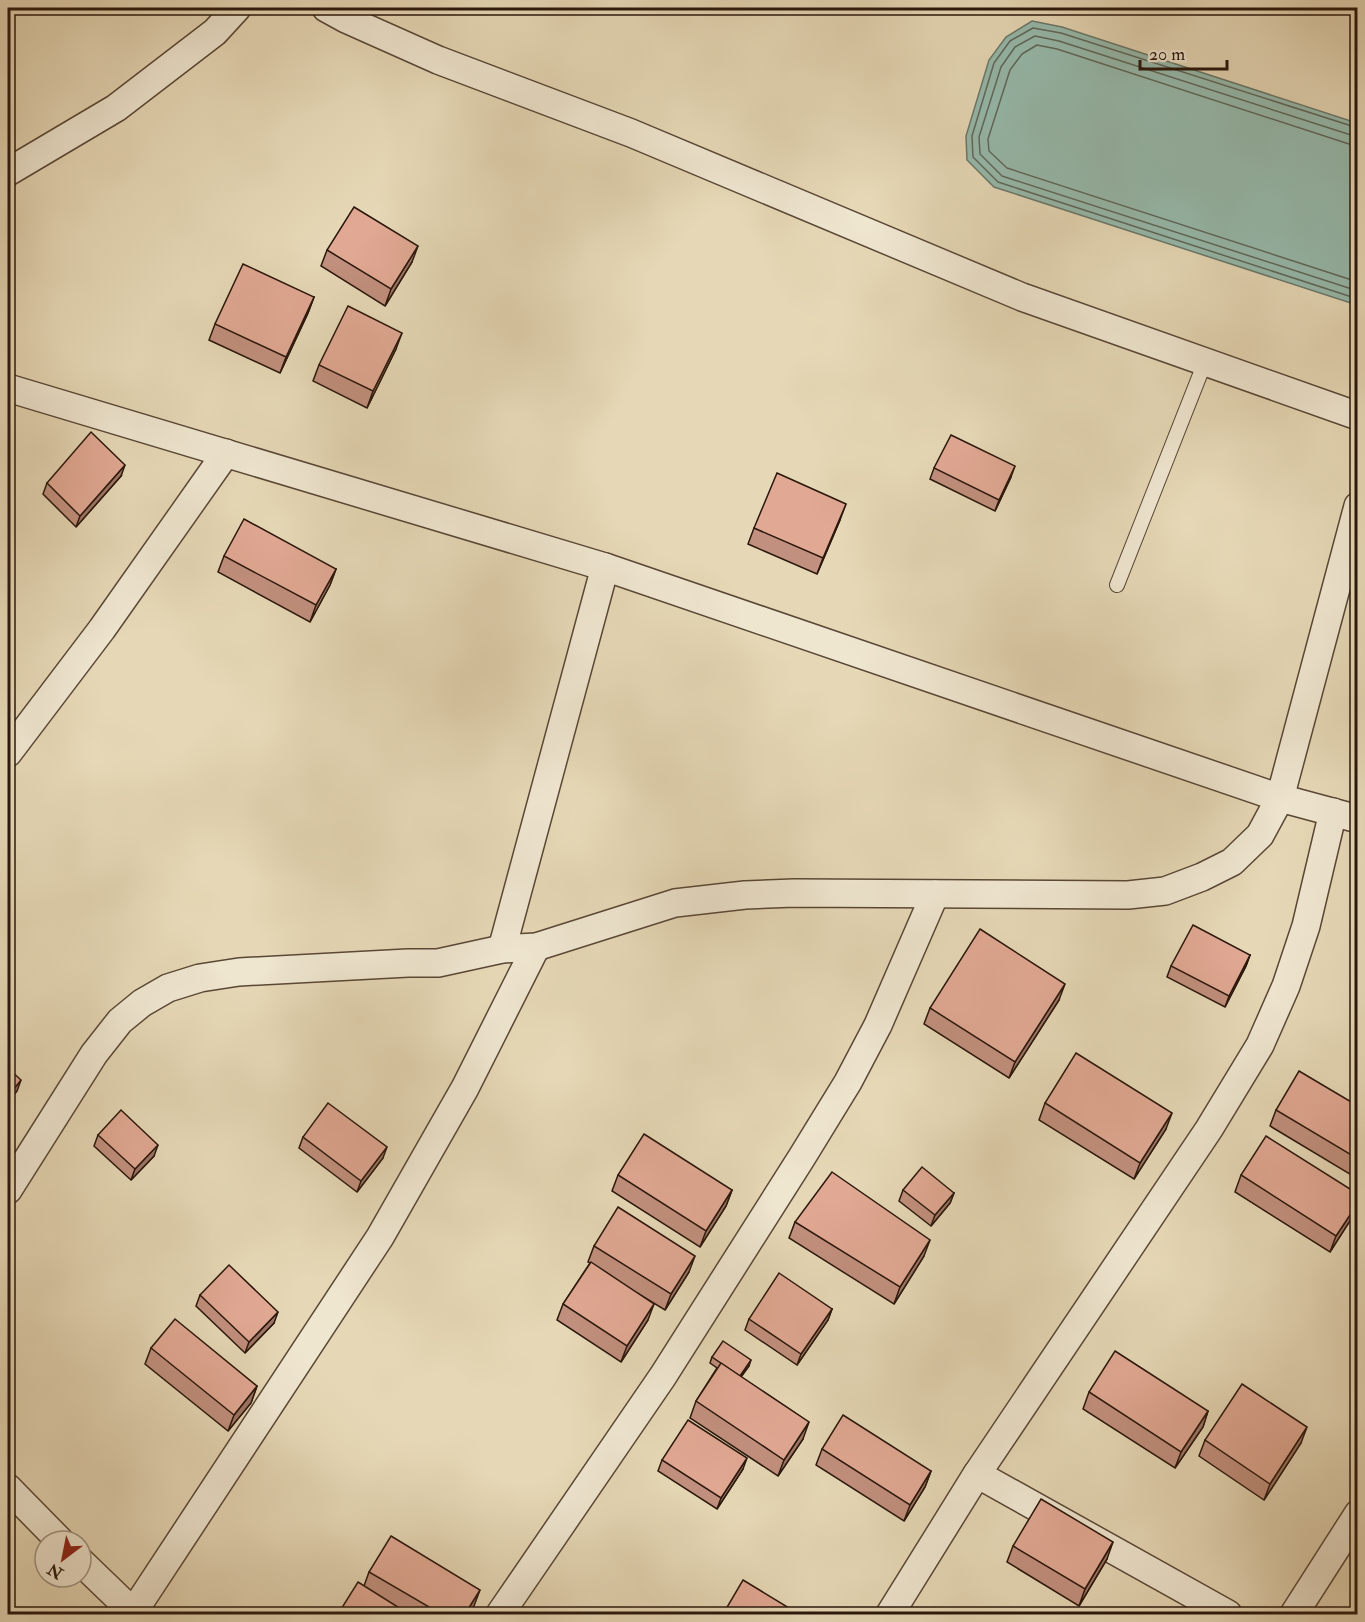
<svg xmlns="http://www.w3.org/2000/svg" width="1365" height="1622" viewBox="0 0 1365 1622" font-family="'IM FELL Double Pica',serif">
	<rect width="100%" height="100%" fill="#e6d8b6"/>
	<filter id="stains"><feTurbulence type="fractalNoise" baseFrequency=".00333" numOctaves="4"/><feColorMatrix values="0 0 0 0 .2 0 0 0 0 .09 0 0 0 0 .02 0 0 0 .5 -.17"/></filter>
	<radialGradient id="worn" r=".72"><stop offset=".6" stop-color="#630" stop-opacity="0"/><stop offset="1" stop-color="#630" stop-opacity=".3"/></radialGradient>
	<polygon fill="#96baac" stroke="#6b796c" stroke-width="1.5" points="1032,21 1062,27 1357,123 1357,305 994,187 967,160 966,136 989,60 1006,37"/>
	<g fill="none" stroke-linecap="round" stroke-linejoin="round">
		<g stroke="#60685c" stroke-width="1.5">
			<polyline points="1358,128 1061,33 1033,28 1010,41 994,63 972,136 973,157 998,182 1358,299"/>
			<polyline points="1358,136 1351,135 1059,41 1035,36 1015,47 1001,67 979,137 980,154 1002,176 1358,291"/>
			<polyline points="1358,145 1349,144 1057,49 1037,45 1022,54 1010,70 988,139 989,151 1007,168 1358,282"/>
		</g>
		<g stroke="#594736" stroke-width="16">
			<polyline id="service" points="1117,585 1205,362"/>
		</g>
		<g stroke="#594736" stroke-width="30">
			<g id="minor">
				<polyline points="326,8 346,19 438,60 631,133 1022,297 1358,416"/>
				<polyline points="8,172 116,108 215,32 237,8"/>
				<polyline points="8,388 605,567 502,949"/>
				<polyline points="605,567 1280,798 1358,819"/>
				<polyline points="8,753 102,629 226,453"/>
				<polyline points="8,1190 94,1054 120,1021 142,1003 168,988 200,978 239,972 408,963 438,963 502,949 536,947 675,903 745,895 794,893 1128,895 1165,891 1202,877 1232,862 1260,835 1280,798 1358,506"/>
				<polyline points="977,1474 1228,1614"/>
				<polyline points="8,1488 60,1541"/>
				<polyline points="81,1562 135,1614"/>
				<polyline points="132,1614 380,1237 465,1088 536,947"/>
				<polyline points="500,1614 663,1376 802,1157 848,1082 878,1025 935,894"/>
				<polyline points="890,1614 977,1474 1209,1129 1260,1045 1286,986 1306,926 1333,812"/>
				<polyline points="1294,1614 1358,1514"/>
			</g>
		</g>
		<use href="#service" stroke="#efe6d0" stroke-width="14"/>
		<use href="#minor" stroke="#efe6d0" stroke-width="27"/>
	</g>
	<g fill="#c2907e" stroke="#2a170c" stroke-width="1.5">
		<polygon points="327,250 412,262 385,306 321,266"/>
		<polygon points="314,297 308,313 280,373 209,340 215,324"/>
		<polygon points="396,349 367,408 313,381 319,365"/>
		<polygon points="934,468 1011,477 995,511 930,479"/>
		<polygon points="121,476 76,527 43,494 47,483"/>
		<polygon points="840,520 817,574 748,544 754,528"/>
		<polygon points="224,556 336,569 330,585 310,622 218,572"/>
		<polygon points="1250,955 1246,966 1225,1007 1167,977 1171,966"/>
		<polygon points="1059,1000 1009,1078 924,1024 930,1008"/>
		<polygon points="1045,1103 1166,1129 1134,1179 1039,1120"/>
		<polygon points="1358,1106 1358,1179 1270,1126 1276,1110"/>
		<polygon points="98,1135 154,1156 131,1180 94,1146"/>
		<polygon points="303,1137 383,1158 357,1192 299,1148"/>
		<polygon points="618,1175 732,1190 726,1206 700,1247 612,1191"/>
		<polygon points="1241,1175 1358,1194 1358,1207 1355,1213 1330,1252 1235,1192"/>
		<polygon points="903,1190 954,1193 950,1203 931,1226 899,1201"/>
		<polygon points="795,1222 924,1256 894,1304 789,1238"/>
		<polygon points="594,1246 689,1272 665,1310 639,1294 648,1320 621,1362 557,1320 563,1304 590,1263 588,1262"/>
		<polygon points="200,1295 274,1323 245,1353 196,1306"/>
		<polygon points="832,1309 828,1320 797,1365 745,1330 749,1319"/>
		<polygon points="151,1348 257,1386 251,1403 228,1431 145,1364"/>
		<polygon points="712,1357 749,1366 741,1377 803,1439 778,1476 690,1418 696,1401 717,1368 710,1363"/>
		<polygon points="1089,1392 1208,1411 1203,1427 1175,1468 1083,1409"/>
		<polygon points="1205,1440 1301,1443 1264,1500 1199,1456"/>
		<polygon points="822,1449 931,1471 925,1487 904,1521 816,1465"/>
		<polygon points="662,1460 743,1469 717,1509 658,1471"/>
		<polygon points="1013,1546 1107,1559 1079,1606 1007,1562"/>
		<polygon points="369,1572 474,1606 469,1614 338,1614 364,1586"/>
	</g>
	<g fill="#9e7667" stroke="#2a170c" stroke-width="1.5">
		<polygon points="418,246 412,262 385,306 391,289"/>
		<polygon points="314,297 308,313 280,373 286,357"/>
		<polygon points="402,333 396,349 367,408 373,391"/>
		<polygon points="125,465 121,476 76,527 80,516"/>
		<polygon points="1015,466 1011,477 995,511 999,500"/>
		<polygon points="846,504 840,520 817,574 823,558"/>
		<polygon points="336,569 330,585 310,622 316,605"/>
		<polygon points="1250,955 1246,966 1225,1007 1229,996"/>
		<polygon points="1065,984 1059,1000 1009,1078 1015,1062"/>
		<polygon points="21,1080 17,1091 8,1102 8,1096"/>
		<polygon points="1172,1113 1166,1129 1134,1179 1140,1163"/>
		<polygon points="158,1145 154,1156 131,1180 135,1169"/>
		<polygon points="387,1147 383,1158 357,1192 361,1181"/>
		<polygon points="732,1190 726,1206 700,1247 706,1231"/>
		<polygon points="954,1193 950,1203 931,1226 935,1215"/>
		<polygon points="1358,1203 1358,1207 1355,1213 1330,1252 1336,1236"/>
		<polygon points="930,1240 924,1256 894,1304 900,1287"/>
		<polygon points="695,1256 689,1272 665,1310 671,1294"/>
		<polygon points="654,1304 648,1320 621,1362 627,1346"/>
		<polygon points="832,1309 828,1320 797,1365 801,1354"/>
		<polygon points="278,1312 274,1323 245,1353 249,1342"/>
		<polygon points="751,1360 749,1366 737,1382 739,1377"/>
		<polygon points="257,1386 251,1403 228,1431 234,1415"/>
		<polygon points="1208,1411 1203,1427 1175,1468 1181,1452"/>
		<polygon points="809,1422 803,1439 778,1476 784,1460"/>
		<polygon points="1307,1427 1301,1443 1264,1500 1270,1484"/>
		<polygon points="747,1458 743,1469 717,1509 721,1498"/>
		<polygon points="931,1471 925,1487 904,1521 910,1505"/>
		<polygon points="1113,1542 1107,1559 1079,1606 1085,1589"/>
		<polygon points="480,1590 474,1606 469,1614 465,1614"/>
	</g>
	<g fill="#e1a893" stroke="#2a170c" stroke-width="1.5">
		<polygon points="354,207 418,246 391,289 327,250"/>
		<polygon points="243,264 314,297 286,357 215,324"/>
		<polygon points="348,306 402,333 373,391 319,365"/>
		<polygon points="91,432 125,465 80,516 47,483"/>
		<polygon points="951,435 1015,466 999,500 934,468"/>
		<polygon points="777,473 846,504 823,558 754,528"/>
		<polygon points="244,519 336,569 316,605 224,556"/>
		<polygon points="1193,925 1250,955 1229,996 1171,966"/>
		<polygon points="980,929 1065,984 1015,1062 930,1008"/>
		<polygon points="1076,1053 1172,1113 1140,1163 1045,1103"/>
		<polygon points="8,1068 21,1080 8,1096"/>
		<polygon points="1299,1071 1358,1106 1358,1159 1276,1110"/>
		<polygon points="328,1103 387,1147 361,1181 303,1137"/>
		<polygon points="121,1110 158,1145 135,1169 98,1135"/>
		<polygon points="644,1134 732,1190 706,1231 618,1175"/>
		<polygon points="1266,1136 1358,1194 1358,1203 1336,1236 1241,1175"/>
		<polygon points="922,1167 954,1193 935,1215 903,1190"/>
		<polygon points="832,1172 930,1240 900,1287 795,1222"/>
		<polygon points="618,1207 695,1256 671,1294 594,1246"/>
		<polygon points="591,1262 654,1304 627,1346 563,1304"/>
		<polygon points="229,1265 278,1312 249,1342 200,1295"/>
		<polygon points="779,1273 832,1309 801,1354 749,1319"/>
		<polygon points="175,1319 257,1386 234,1415 151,1348"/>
		<polygon points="723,1341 751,1360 740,1376 712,1357"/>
		<polygon points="1115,1351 1208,1411 1181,1452 1089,1392"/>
		<polygon points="721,1363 809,1422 784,1460 696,1401"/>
		<polygon points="1242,1384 1307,1427 1270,1484 1205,1440"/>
		<polygon points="843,1415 931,1471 910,1505 822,1449"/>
		<polygon points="688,1420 747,1458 721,1498 662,1460"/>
		<polygon points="1041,1499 1113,1542 1085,1589 1013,1546"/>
		<polygon points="391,1536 480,1590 465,1614 441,1614 369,1572"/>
		<polygon points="743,1580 799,1614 723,1614"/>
		<polygon points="358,1582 409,1614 338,1614"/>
	</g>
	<rect width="1365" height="1622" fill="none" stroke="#e6d8b6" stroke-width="30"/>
	<rect x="9" y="9" width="1347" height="1604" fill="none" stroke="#2a170c" stroke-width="3"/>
	<rect x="15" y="15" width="1335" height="1592" fill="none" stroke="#2a170c" stroke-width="1.5"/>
	<g transform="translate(63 1559) rotate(212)"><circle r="28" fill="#efe6d0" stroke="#a09382" stroke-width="1.5"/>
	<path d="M0-4.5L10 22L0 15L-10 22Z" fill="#8f2418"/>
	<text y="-9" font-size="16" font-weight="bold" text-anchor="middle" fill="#2a170c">N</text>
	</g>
	<path d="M1140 60v9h87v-9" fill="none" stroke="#2a170c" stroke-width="3"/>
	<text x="1149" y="60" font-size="18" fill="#2a170c" stroke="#efe6d0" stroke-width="4.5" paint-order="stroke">20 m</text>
	<rect width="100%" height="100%" filter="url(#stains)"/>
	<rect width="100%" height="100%" fill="url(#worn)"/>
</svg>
